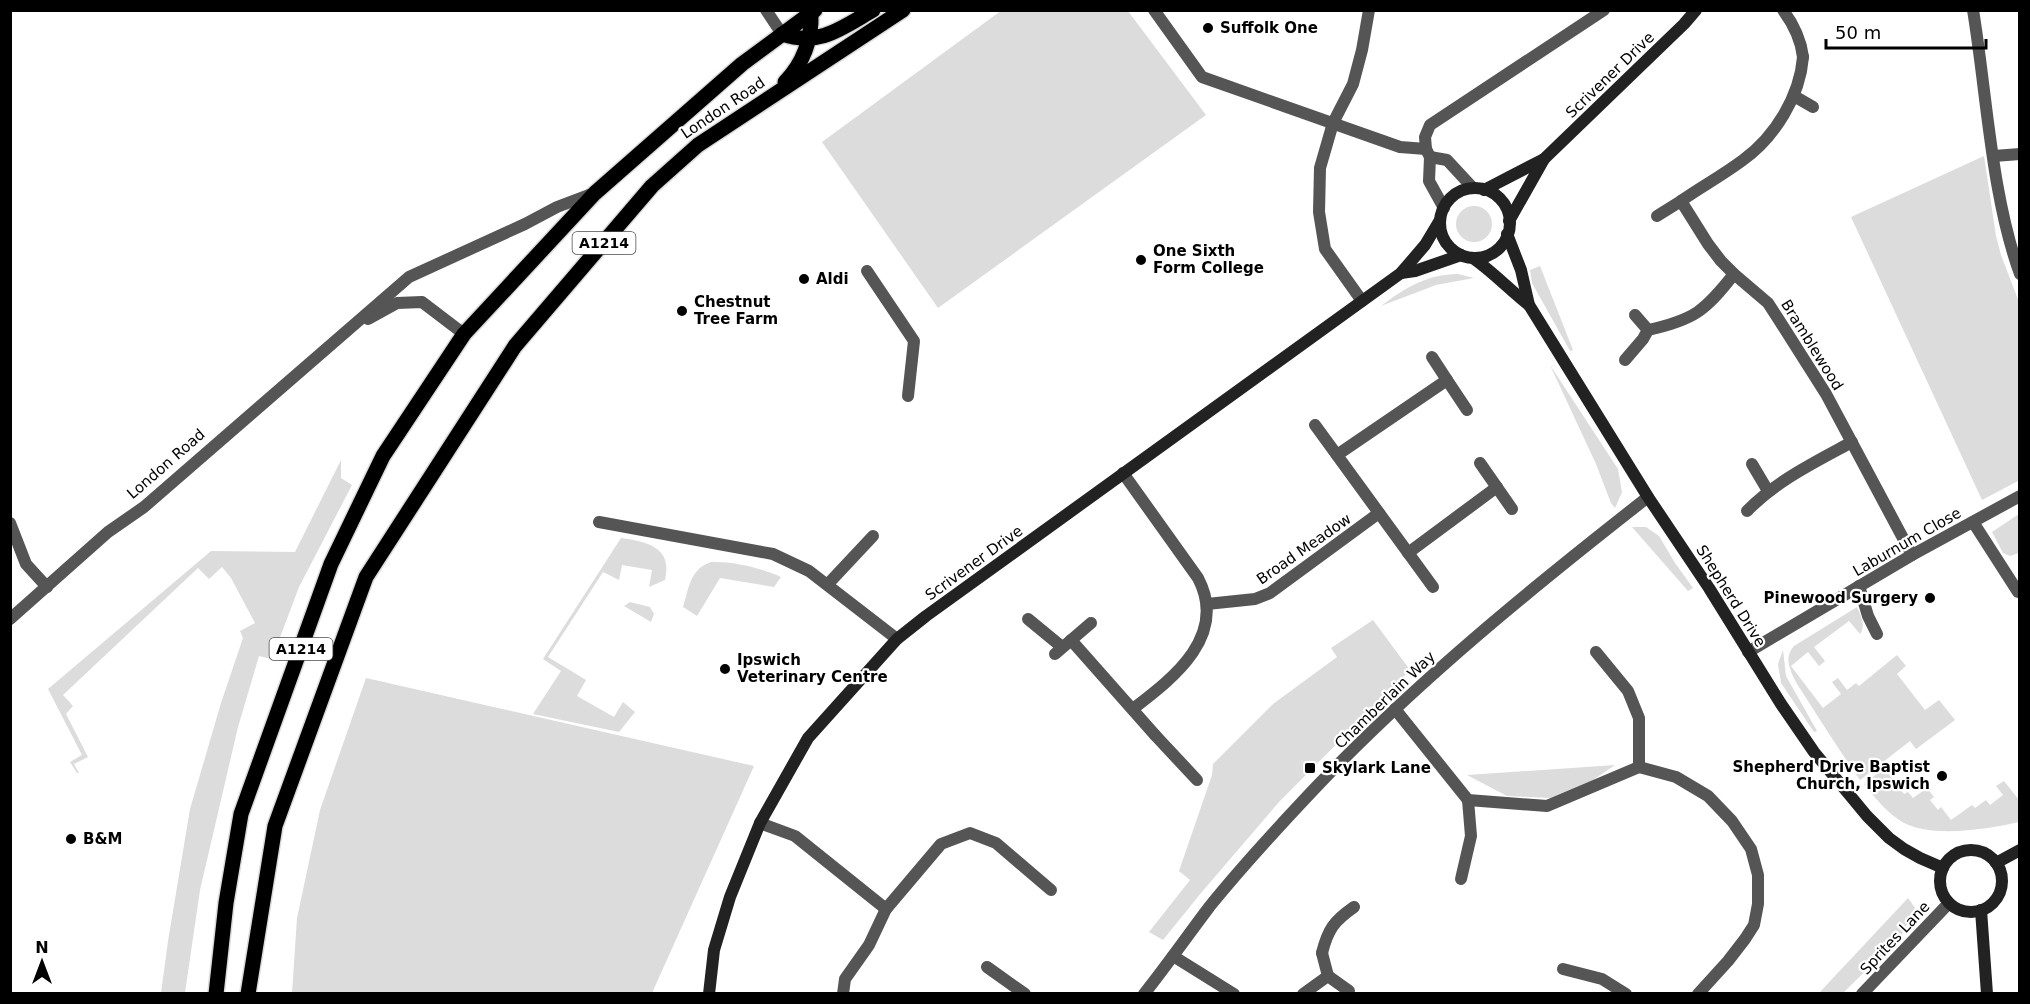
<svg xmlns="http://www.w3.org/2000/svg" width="2030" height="1004" viewBox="0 0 2030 1004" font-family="'DejaVu Sans',sans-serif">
	<rect width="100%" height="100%" fill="#fff"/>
	<g fill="#dcdcdc">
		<polygon points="1002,10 1128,11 1206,115 938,308 822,142"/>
		<polygon points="1984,156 1996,236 2001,255 2019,302 2020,480 1982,500 1851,217"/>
		<circle cx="1474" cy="224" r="18"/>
		<polygon points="1540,266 1573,350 1570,351 1532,283 1530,270"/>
		<path d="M1458,274L1474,278L1436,285L1381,306C1405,288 1427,274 1458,274Z"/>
		<polygon points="1550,365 1618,469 1622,492 1615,508 1611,503 1596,464"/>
		<polygon points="341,460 341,478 352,485 299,587 273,656 271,659 259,656 238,727 200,890 185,993 161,993 168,941 190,809 221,703 243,638 240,631 255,623 231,578 222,567 209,579 198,568 63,695 73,706 66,714 88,757 74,764 79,773 77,773 70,762 82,755 48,689 211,551 295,552"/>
		<polygon points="2019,514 2019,553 2010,556 2003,553 1992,532"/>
		<polygon points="1632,527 1646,527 1659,536 1675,563 1693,588 1688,591"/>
		<path d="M621,538C647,542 673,547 665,580L649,587L652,570L622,565L619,580L603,572L548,657L586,680L577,696L614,717L623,702L635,712L619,732L533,714L561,671L543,659Z"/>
		<path d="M711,562C733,561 761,568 781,577L774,587L720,578L697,616L683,607C689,588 690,569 711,562Z"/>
		<polygon points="630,602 650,607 654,614 651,622 624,606"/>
		<path d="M1857,607C1861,615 1866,627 1860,634L1849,621L1814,647L1825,661L1819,666L1808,652L1791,666L1823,708L1841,694L1832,682L1838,678L1847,690L1856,683L1859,686L1897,655L1906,666L1897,674L1925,710L1939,700L1955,720L1916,749L1910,741L1860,780C1842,754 1825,728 1808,701C1802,691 1793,680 1790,668C1787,660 1788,653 1794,646Z"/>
		<polygon points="1373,620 1410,670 1279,802 1201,893 1163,940 1149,932 1190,880 1179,871 1212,775 1213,764 1273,704 1337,657 1331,648"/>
		<polygon points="1783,650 1786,676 1817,731 1814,732 1781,683 1778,664"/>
		<polygon points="366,678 754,766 652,993 292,993 297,918 320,810"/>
		<polygon points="1615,765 1593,780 1550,798 1507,796 1467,775"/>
		<path d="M1884,768L1904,794L1908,792L1913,798L1927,788L1934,797L1930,800L1938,810L1941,807L1951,820L1972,805L1975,808L1986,800L1990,805L2003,795L1996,786L2004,781L2019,800V822C1989,829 1933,838 1904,823C1887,813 1875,798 1864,784Z"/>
		<polygon points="1908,898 1915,908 1901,936 1843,993 1819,993"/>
	</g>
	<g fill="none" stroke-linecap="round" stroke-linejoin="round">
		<g stroke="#dbdbdb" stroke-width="18">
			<g id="primary">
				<path d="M782,34C819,47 842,28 873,10"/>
				<path d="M785,82C803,64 812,39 811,14"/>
				<polyline points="216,994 226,903 241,814 331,564 383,456 464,334 595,193 742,64 815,10"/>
				<polyline points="248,994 275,826 366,577 515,346 652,186 698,145 903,10"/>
			</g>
		</g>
		<g stroke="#555" stroke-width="12">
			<polyline points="1154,10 1202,77 1400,147 1426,149"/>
			<path d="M1783,10C1794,25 1801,39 1803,57"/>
			<polyline points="1430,157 1447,160 1473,188"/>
			<polyline points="1444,208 1429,181 1430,157 1426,149 1425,137 1430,125 1604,10"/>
			<polyline points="867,271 914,341 908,396"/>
			<polyline points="368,319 397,303 422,302 464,334"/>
			<polyline points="599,522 773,554 809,571 897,639"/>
			<polyline points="1973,522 2018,592"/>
			<polyline points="10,523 26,564 47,587"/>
			<polyline points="828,584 873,536"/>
			<polyline points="1859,586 1868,616 1877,634"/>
			<polyline points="10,619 108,532 144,507 409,277 525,224 557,207 594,193"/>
			<polyline points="1028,619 1062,647"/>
			<polyline points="1155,735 1197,780"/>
			<path d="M1322,953C1328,929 1334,921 1354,907"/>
			<polyline points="987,967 1025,994"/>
		</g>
		<g stroke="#555" stroke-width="12">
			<polyline points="766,10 782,34"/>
			<path d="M1973,10C1987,95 1991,194 2020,274"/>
			<path d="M1803,57C1800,96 1775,137 1743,160C1723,175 1701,187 1681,201L1708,244L1721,261L1734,274L1768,303L1779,320L1826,394L1912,555"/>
			<polyline points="1794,96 1813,107"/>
			<polyline points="1994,156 2020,154"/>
			<polyline points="1657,216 1681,201"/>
			<polyline points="1362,301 1325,249 1319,212 1320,168 1333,123 1353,84 1362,50 1369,10"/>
			<polyline points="1635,315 1648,330"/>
			<polyline points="1432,357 1447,380"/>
			<path d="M1625,360L1643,339L1648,330C1694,320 1705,311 1734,274"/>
			<polyline points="1315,425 1433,587"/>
			<polyline points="1337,455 1447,380 1467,410"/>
			<polyline points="1480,463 1512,509"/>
			<polyline points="1752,464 1768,491"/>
			<path d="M1123,473L1198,578C1228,635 1175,677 1134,708"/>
			<path d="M1747,511C1776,481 1815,462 1852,442"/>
			<polyline points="1408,553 1497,487"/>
			<polyline points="1207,604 1255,599 1270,593 1379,513"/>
			<polyline points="1071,640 1155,735"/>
			<polyline points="1596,652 1628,691 1639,718 1639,767"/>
			<polyline points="1748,652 1912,555 2020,496"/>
			<polyline points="1055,654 1091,623"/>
			<polyline points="1395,709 1468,800 1547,806 1639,767 1676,777 1708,796 1732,821 1751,849 1758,875 1758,904 1754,925 1745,939 1728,961 1698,994"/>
			<polyline points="760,823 795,836 886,909"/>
			<polyline points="1461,879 1471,836 1468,800"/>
			<polyline points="1322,953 1328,976"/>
			<polyline points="1173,956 1234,994"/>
			<polyline points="1563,969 1602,979 1626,994"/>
			<polyline points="843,994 845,979 869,945 886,909 941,844 970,833 996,843 1051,890"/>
			<path d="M1144,994C1167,965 1188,935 1210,906C1244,864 1282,823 1319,784C1421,678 1533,587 1648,497"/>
			<polyline points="1303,994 1328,976 1349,991"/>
			<polyline points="1862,994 1949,903"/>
		</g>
		<g stroke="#222" stroke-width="12">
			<circle cx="1475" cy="223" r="35"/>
			<polyline points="1484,190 1544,159 1684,24 1696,10"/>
			<polyline points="1509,221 1544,159"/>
			<polyline points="1507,234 1521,270 1529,305 1648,497 1709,588 1781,704 1814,752 1867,816 1889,838 1904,849 1920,858 1943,868"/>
			<path d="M1473,258C1493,272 1510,290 1529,305"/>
			<polyline points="1401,273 1415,271 1461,255"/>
			<circle cx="1971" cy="881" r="31"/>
			<polyline points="1996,863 2020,850"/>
			<polyline points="1981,910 1987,994"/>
			<polyline points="709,994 714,950 730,897 760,823 808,738 897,639 926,616 1401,273 1425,245 1440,220"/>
		</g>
		<use href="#primary" stroke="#000" stroke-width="15"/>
	</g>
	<g fill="#000" stroke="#fff" stroke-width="2">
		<circle cx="1208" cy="28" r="6"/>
		<circle cx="1141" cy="260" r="6"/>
		<circle cx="804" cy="279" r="6"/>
		<circle cx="682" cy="311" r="6"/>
		<circle cx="1930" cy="598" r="6"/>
		<circle cx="725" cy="669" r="6"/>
		<rect x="1304" y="762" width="12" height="12" rx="3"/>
		<circle cx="1942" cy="776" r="6"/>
		<circle cx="71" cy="839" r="6"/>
	</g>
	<g text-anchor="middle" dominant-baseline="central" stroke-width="4.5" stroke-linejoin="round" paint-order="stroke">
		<g fill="#fff" stroke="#4c4c4c" stroke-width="1.5">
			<rect x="572.5" y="232" width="63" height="22" rx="4.5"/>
			<rect x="269.5" y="638" width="63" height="22" rx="4.5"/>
		</g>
		<g font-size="14" font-weight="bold" fill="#000">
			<text x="604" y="243">A1214</text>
			<text x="301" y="649">A1214</text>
		</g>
		<g font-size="15" font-weight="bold" fill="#000" stroke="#fff" text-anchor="start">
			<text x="1220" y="28">Suffolk One</text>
			<text x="1153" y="251">One Sixth<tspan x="1153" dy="17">Form College</tspan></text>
			<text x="816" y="279">Aldi</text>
			<text x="694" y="302">Chestnut<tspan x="694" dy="17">Tree Farm</tspan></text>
			<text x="1918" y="598" text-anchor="end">Pinewood Surgery</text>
			<text x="737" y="660">Ipswich<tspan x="737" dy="17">Veterinary Centre</tspan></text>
			<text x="1930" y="767" text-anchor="end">Shepherd Drive Baptist<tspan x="1930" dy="17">Church, Ipswich</tspan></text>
			<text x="1322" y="768">Skylark Lane</text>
			<text x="83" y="839">B&amp;M</text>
		</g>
		<g font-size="15" fill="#000" stroke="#fff">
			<text transform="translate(1610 75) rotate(-44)">Scrivener Drive</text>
			<text transform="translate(723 108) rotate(-34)">London Road</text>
			<text transform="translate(1812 345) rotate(58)">Bramblewood</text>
			<text transform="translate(166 464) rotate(-41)">London Road</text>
			<text transform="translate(1907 542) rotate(-30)">Laburnum Close</text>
			<text transform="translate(1304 549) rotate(-35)">Broad Meadow</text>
			<text transform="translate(974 563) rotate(-36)">Scrivener Drive</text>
			<text transform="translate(1731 596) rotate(58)">Shepherd Drive</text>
			<text transform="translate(1385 700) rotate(-44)">Chamberlain Way</text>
			<text transform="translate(1895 938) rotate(-47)">Sprites Lane</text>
		</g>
	</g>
	<rect width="2030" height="1004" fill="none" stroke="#000000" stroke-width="24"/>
	<g transform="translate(42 962)" stroke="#ffffff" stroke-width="4.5" paint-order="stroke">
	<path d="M0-4.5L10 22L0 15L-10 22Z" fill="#000000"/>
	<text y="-9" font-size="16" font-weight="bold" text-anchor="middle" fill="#000000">N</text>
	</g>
	<path d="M1826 39v9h160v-9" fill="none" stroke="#000000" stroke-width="3"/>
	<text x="1835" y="39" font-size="18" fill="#000000" stroke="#ffffff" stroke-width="4.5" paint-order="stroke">50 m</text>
</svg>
